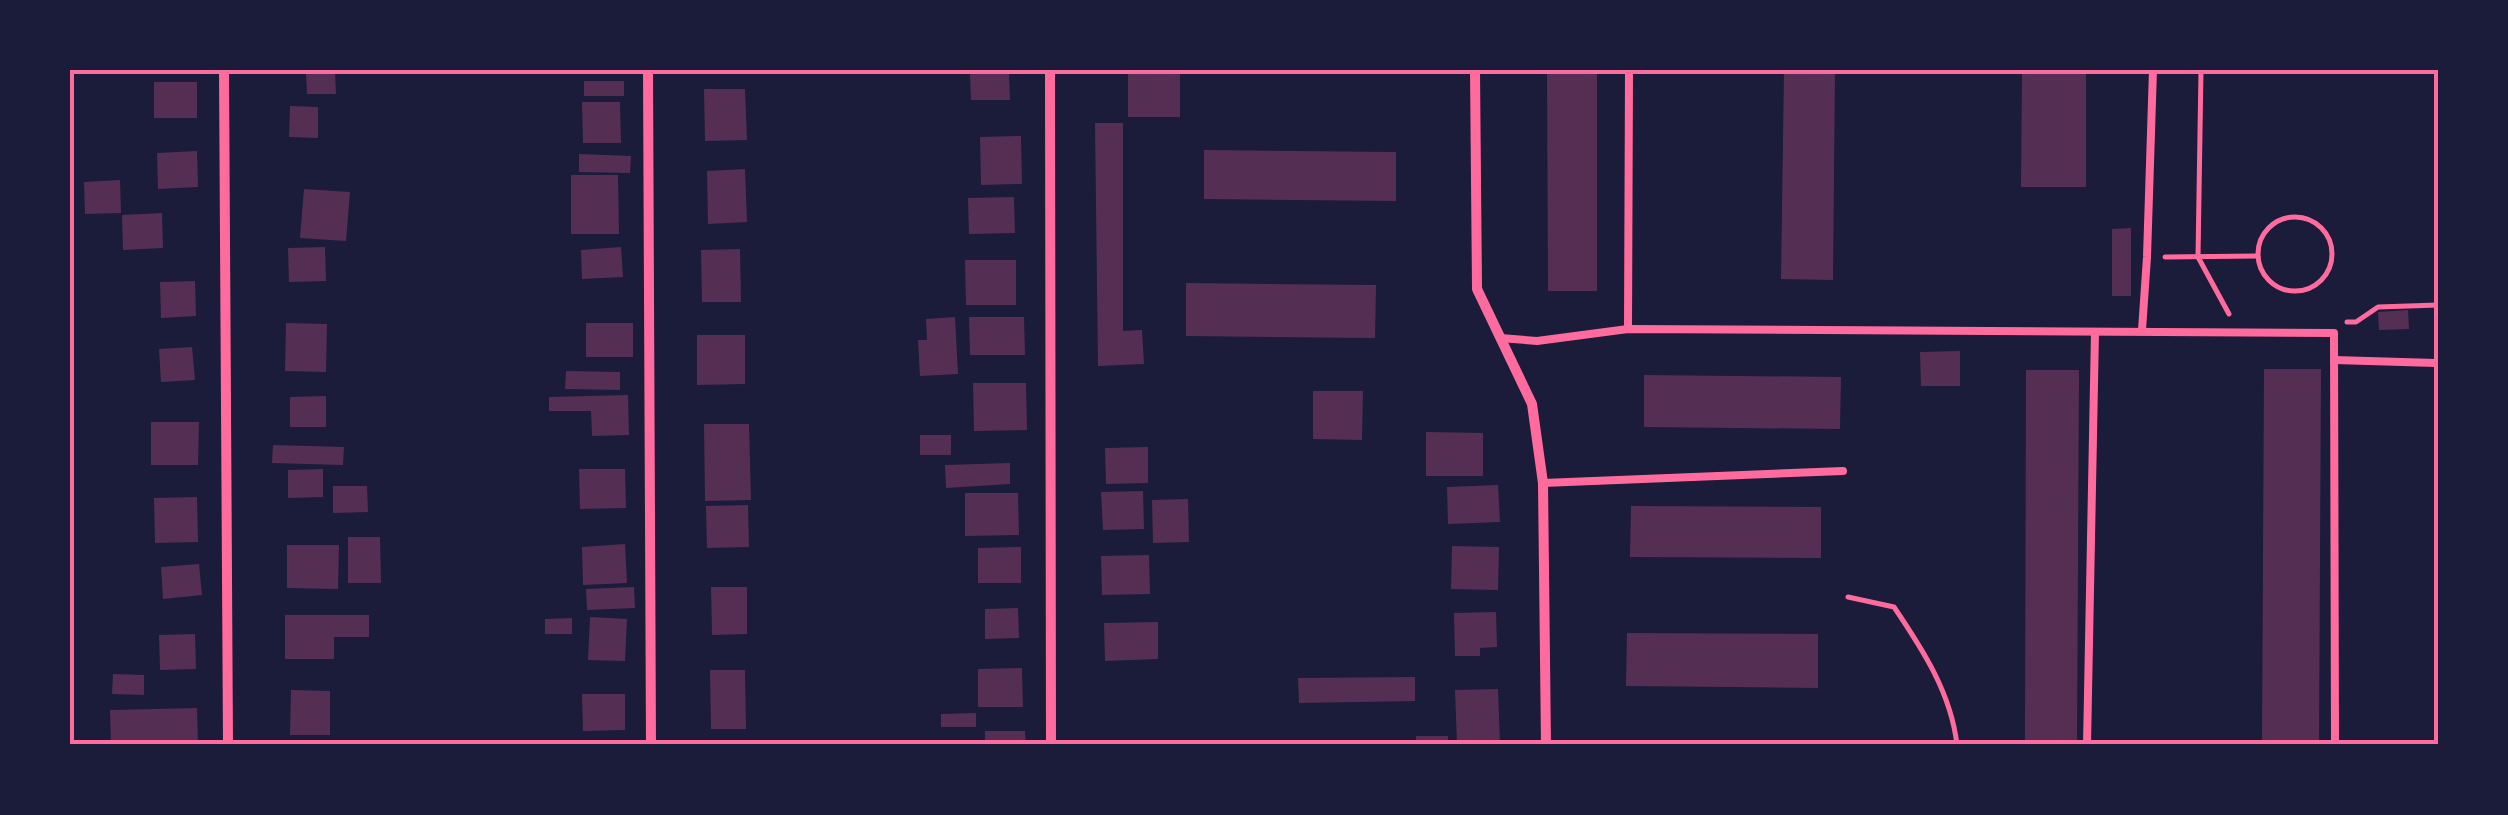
<svg xmlns="http://www.w3.org/2000/svg" width="2508" height="815" viewBox="0 0 2508 815" font-family="'Alegreya Sans',sans-serif">
	<rect width="100%" height="100%" fill="#1b1b3a"/>
	<g fill="#542f53">
		<rect x="1128" y="70" width="52" height="47"/>
		<polygon points="1339,70 1371,70 1371,73 1339,74"/>
		<polygon points="1547,70 1597,70 1597,291 1548,291"/>
		<polygon points="1784,70 1835,70 1833,280 1781,279"/>
		<polygon points="2022,70 2086,70 2086,187 2021,187"/>
		<polygon points="335,72 336,94 307,94 306,73"/>
		<polygon points="1009,73 1010,100 971,100 970,74"/>
		<rect x="584" y="81" width="40" height="15"/>
		<rect x="154" y="82" width="43" height="36"/>
		<polygon points="704,89 745,89 747,140 705,141"/>
		<polygon points="582,102 620,102 621,143 583,143"/>
		<polygon points="290,106 318,107 318,138 289,137"/>
		<polygon points="1095,123 1123,123 1123,331 1142,330 1144,364 1098,366"/>
		<polygon points="1021,136 1022,184 981,185 980,137"/>
		<polygon points="1204,150 1396,152 1396,201 1204,199"/>
		<polygon points="197,151 198,187 158,189 157,153"/>
		<polygon points="579,154 631,156 630,173 579,172"/>
		<polygon points="745,169 747,222 708,224 707,171"/>
		<polygon points="571,175 618,175 619,234 571,234"/>
		<polygon points="120,180 121,213 85,214 84,182"/>
		<polygon points="304,189 350,192 346,241 300,238"/>
		<polygon points="1014,197 1015,233 969,234 968,198"/>
		<polygon points="162,213 163,248 123,250 122,215"/>
		<polygon points="2131,228 2131,296 2112,296 2112,229"/>
		<polygon points="325,247 326,281 289,282 288,248"/>
		<polygon points="621,247 623,277 582,279 581,250"/>
		<polygon points="740,249 741,302 702,302 701,250"/>
		<polygon points="965,260 1016,260 1016,305 966,305"/>
		<polygon points="195,281 196,316 161,318 160,282"/>
		<polygon points="1186,283 1376,285 1375,338 1186,336"/>
		<polygon points="2408,310 2409,329 2379,330 2378,312"/>
		<polygon points="955,317 958,374 920,376 918,340 927,340 926,319"/>
		<polygon points="969,317 1024,317 1025,355 970,355"/>
		<polygon points="286,323 327,324 326,372 285,371"/>
		<rect x="586" y="323" width="47" height="34"/>
		<polygon points="697,335 745,335 745,384 697,385"/>
		<polygon points="192,347 195,380 161,382 159,349"/>
		<polygon points="1960,351 1960,386 1921,386 1920,352"/>
		<polygon points="2264,369 2321,369 2319,745 2262,745"/>
		<polygon points="2026,370 2079,370 2077,745 2025,745"/>
		<polygon points="566,371 620,372 620,390 565,389"/>
		<polygon points="1644,375 1841,377 1840,429 1644,427"/>
		<polygon points="973,383 1026,383 1027,430 974,431"/>
		<polygon points="1313,391 1363,391 1362,440 1313,439"/>
		<polygon points="628,395 629,435 592,436 591,411 549,411 549,397"/>
		<polygon points="326,396 326,427 290,427 290,397"/>
		<polygon points="151,422 199,422 198,465 151,465"/>
		<polygon points="704,424 749,424 751,500 705,501"/>
		<polygon points="1426,432 1483,433 1483,476 1426,476"/>
		<rect x="920" y="435" width="31" height="20"/>
		<polygon points="273,445 344,447 343,465 272,463"/>
		<polygon points="1148,447 1148,483 1106,484 1105,448"/>
		<polygon points="1010,463 1010,484 946,488 945,465"/>
		<polygon points="323,469 323,497 288,498 288,470"/>
		<polygon points="579,469 625,469 626,508 580,509"/>
		<polygon points="1498,485 1500,522 1448,524 1447,487"/>
		<polygon points="333,486 367,486 368,512 333,513"/>
		<polygon points="1143,491 1144,529 1103,530 1101,492"/>
		<polygon points="965,493 1018,493 1019,535 965,536"/>
		<polygon points="197,497 198,542 155,543 154,498"/>
		<polygon points="1188,499 1189,542 1153,543 1152,500"/>
		<polygon points="748,505 749,547 707,548 706,506"/>
		<polygon points="1631,506 1821,507 1821,558 1630,557"/>
		<polygon points="348,537 380,537 381,583 348,583"/>
		<polygon points="625,544 627,583 583,585 582,547"/>
		<polygon points="287,545 339,545 338,589 287,588"/>
		<polygon points="1452,546 1499,547 1498,590 1451,589"/>
		<polygon points="1021,547 1021,583 978,583 978,548"/>
		<polygon points="1149,555 1150,594 1102,595 1101,556"/>
		<polygon points="199,564 202,595 163,599 161,567"/>
		<polygon points="634,587 635,608 587,610 586,589"/>
		<polygon points="711,587 747,587 747,634 712,635"/>
		<polygon points="1018,608 1019,638 985,639 985,609"/>
		<polygon points="1496,612 1497,647 1480,648 1480,656 1455,656 1454,613"/>
		<polygon points="285,615 369,615 369,637 334,637 334,659 285,659"/>
		<polygon points="590,617 627,619 625,661 588,660"/>
		<polygon points="572,618 572,634 545,634 545,619"/>
		<polygon points="1158,622 1158,659 1105,661 1104,623"/>
		<polygon points="1627,633 1818,634 1818,688 1626,686"/>
		<polygon points="195,634 196,669 160,670 159,635"/>
		<polygon points="1022,668 1023,707 978,707 978,669"/>
		<polygon points="710,670 745,670 746,729 711,729"/>
		<polygon points="113,674 144,675 144,695 112,694"/>
		<polygon points="1415,677 1415,701 1299,703 1298,678"/>
		<polygon points="1498,689 1500,745 1457,745 1455,690"/>
		<polygon points="291,690 330,691 330,735 290,735"/>
		<polygon points="582,694 625,694 625,730 583,731"/>
		<polygon points="197,708 198,744 111,745 110,710"/>
		<polygon points="976,713 976,727 941,727 941,714"/>
		<polygon points="985,731 1025,731 1026,745 985,745"/>
		<rect x="1416" y="736" width="32" height="9"/>
	</g>
	<g fill="none" stroke-linecap="round" stroke-linejoin="round">
		<g stroke="#ff6b9d" stroke-width="5">
			<polyline points="2201,70 2198,257 2229,314"/>
			<circle cx="2295" cy="254" r="37"/>
			<polyline points="2165,257 2257,256"/>
			<polyline points="2347,322 2356,322 2378,307 2438,305"/>
			<path d="M1848,597L1894,607C1923,650 1951,693 1957,745"/>
		</g>
		<g stroke="#ff6b9d" stroke-width="8">
			<polyline points="1628,329 1629,70"/>
			<polyline points="2142,330 2147,257 2153,70"/>
			<polyline points="1500,338 1537,341 1628,329 2334,333 2335,745"/>
			<polyline points="2334,360 2436,363"/>
			<polyline points="1543,483 1843,471"/>
			<polyline points="2087,745 2095,332"/>
		</g>
		<g stroke="#ff6b9d" stroke-width="10">
			<polyline points="224,70 228,745"/>
			<polyline points="648,70 651,745"/>
			<polyline points="1050,70 1051,745"/>
			<polyline points="1475,70 1477,289 1532,404 1543,483 1546,745"/>
		</g>
	</g>
	<rect width="2508" height="815" fill="none" stroke="#1b1b3a" stroke-width="145"/>
	<rect x="72" y="72" width="2364" height="670" fill="none" stroke="#ff6b9d" stroke-width="4"/>
</svg>
